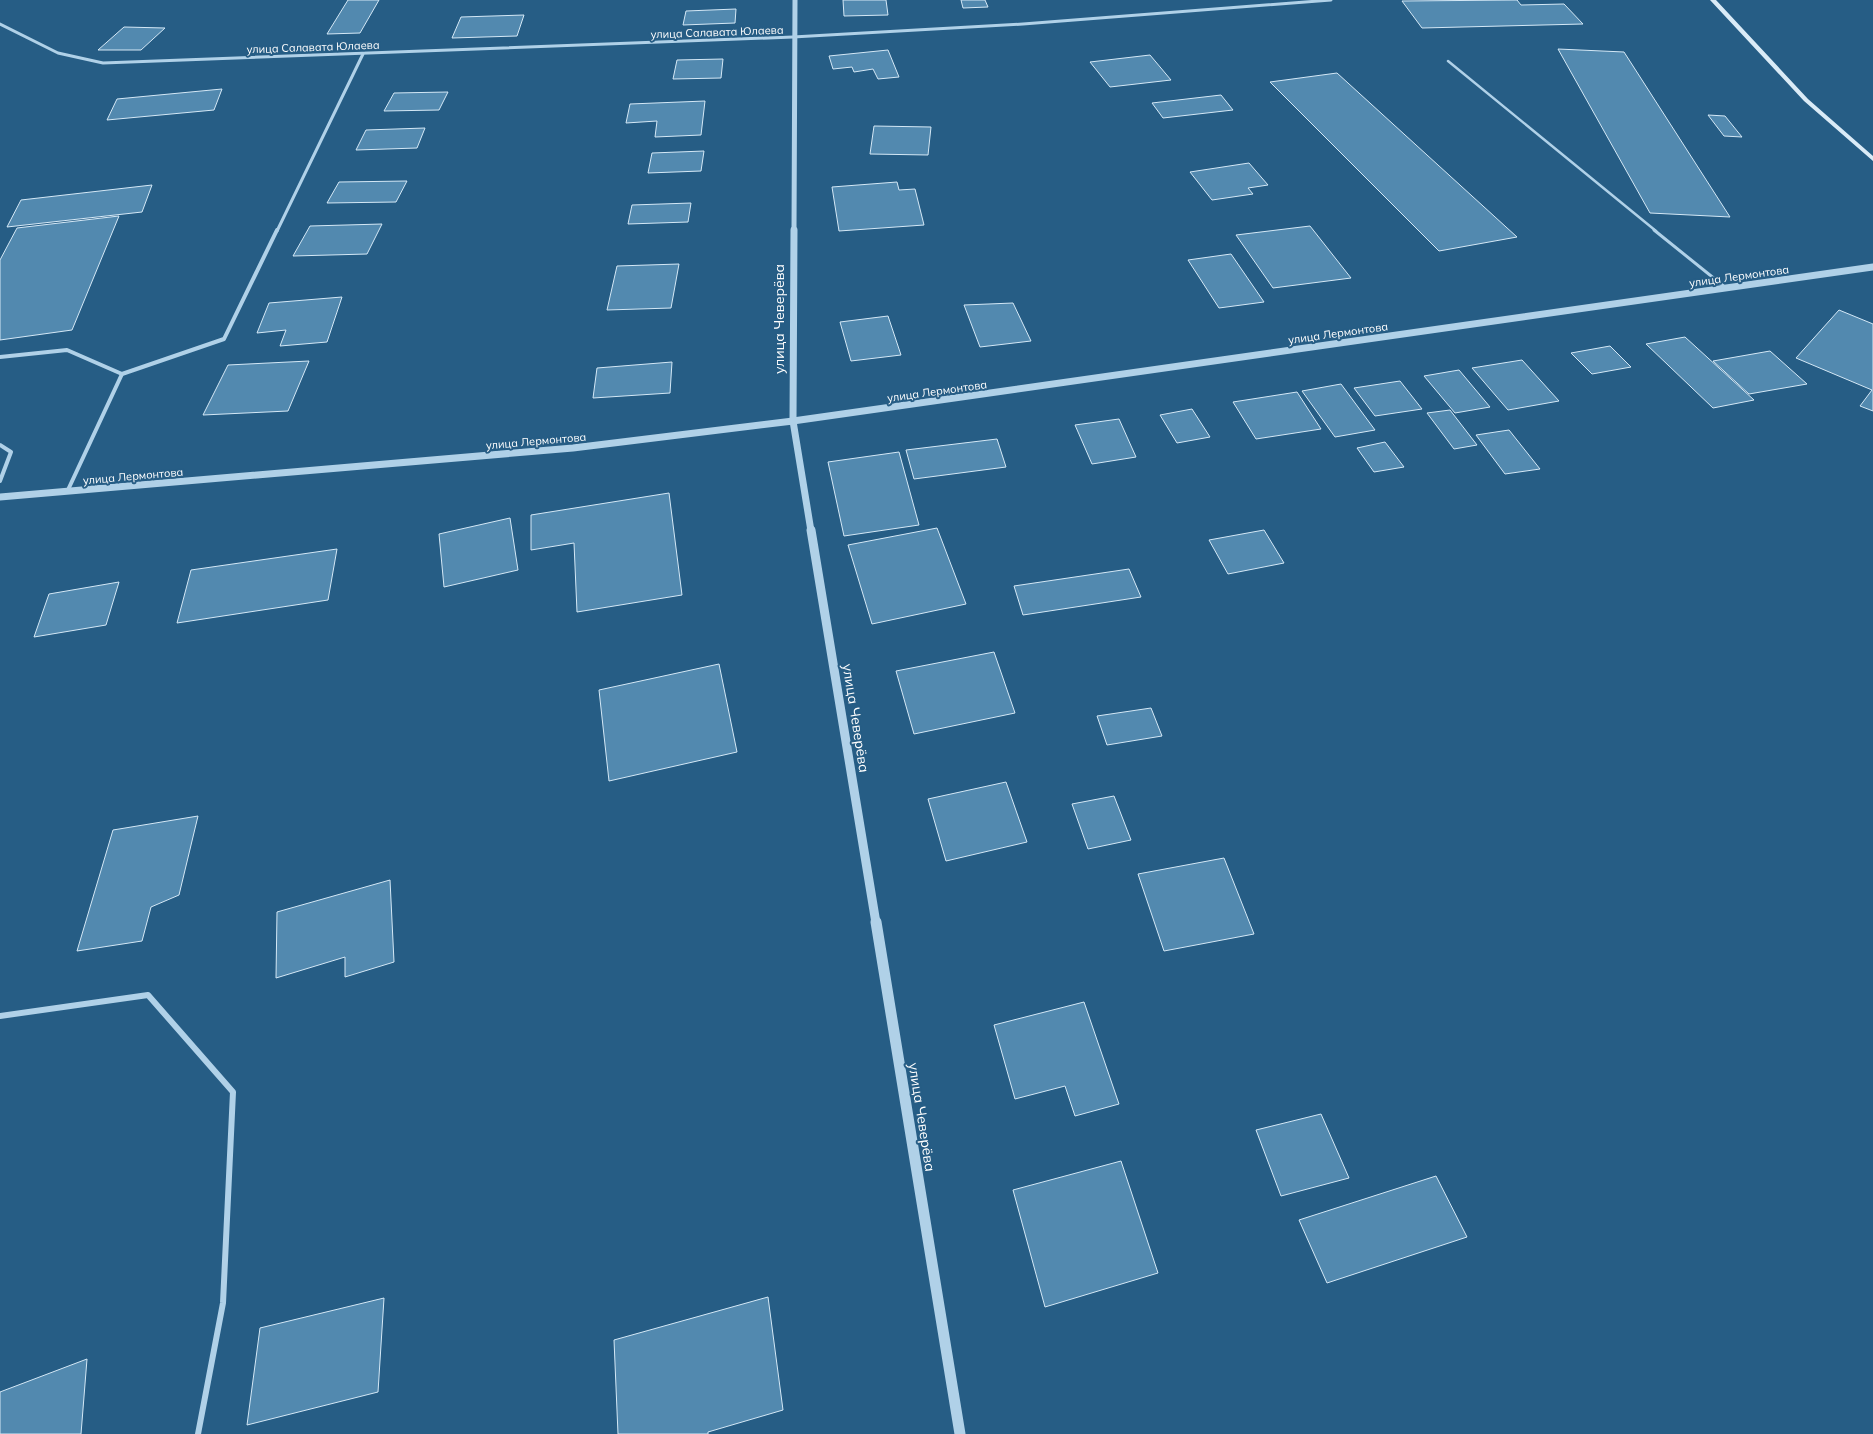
<svg xmlns="http://www.w3.org/2000/svg" width="1873" height="1434" viewBox="0 0 1873 1434" font-family="Mulish,sans-serif">
	<rect width="100%" height="100%" fill="#265d85"/>
	<g fill="#5289af" stroke="#d4e8f6">
		<polygon points="348,0 379,0 360,33 327,34"/>
		<polygon points="843,0 886,0 888,15 844,16"/>
		<polygon points="961,0 985,0 988,7 963,8"/>
		<polygon points="1517,0 1521,5 1564,4 1583,24 1422,28 1402,1"/>
		<polygon points="736,9 735,23 683,25 686,11"/>
		<polygon points="524,15 517,36 452,38 461,17"/>
		<polygon points="124,27 165,28 141,50 98,50"/>
		<polygon points="1558,49 1624,52 1730,217 1650,213"/>
		<polygon points="888,50 899,77 878,79 873,69 854,72 852,67 833,69 829,56"/>
		<polygon points="1150,55 1171,80 1110,87 1090,62"/>
		<polygon points="723,59 721,78 673,79 677,60"/>
		<polygon points="1337,73 1517,237 1439,251 1270,82"/>
		<polygon points="222,89 214,110 107,120 117,99"/>
		<polygon points="448,92 439,110 384,111 394,93"/>
		<polygon points="1221,95 1233,110 1163,118 1152,103"/>
		<polygon points="705,101 701,135 655,137 657,121 626,123 630,104"/>
		<polygon points="1708,115 1725,116 1742,137 1724,136"/>
		<polygon points="874,126 931,127 928,155 870,154"/>
		<polygon points="425,128 417,148 356,150 366,130"/>
		<polygon points="704,151 701,171 648,173 652,153"/>
		<polygon points="1249,163 1268,185 1248,188 1253,194 1212,200 1190,172"/>
		<polygon points="407,181 396,202 327,203 339,182"/>
		<polygon points="897,182 899,190 915,189 924,225 839,231 832,187"/>
		<polygon points="152,185 142,212 7,227 21,200"/>
		<polygon points="691,203 688,222 628,224 632,205"/>
		<polygon points="119,216 72,330 0,340 0,260 17,228"/>
		<polygon points="382,224 367,254 293,256 310,226"/>
		<polygon points="1310,226 1351,278 1273,288 1236,235"/>
		<polygon points="1231,254 1264,302 1219,308 1188,260"/>
		<polygon points="679,264 671,308 607,310 617,266"/>
		<polygon points="342,297 327,342 280,346 286,330 257,333 269,303"/>
		<polygon points="1013,303 1031,341 980,347 964,305"/>
		<polygon points="1839,310 1873,324 1873,411 1860,406 1872,390 1796,358"/>
		<polygon points="888,316 901,355 851,361 840,322"/>
		<polygon points="1685,337 1754,400 1713,408 1646,344"/>
		<polygon points="1610,346 1631,367 1592,374 1571,353"/>
		<polygon points="1770,351 1807,384 1749,394 1713,361"/>
		<polygon points="1522,360 1559,401 1508,410 1472,368"/>
		<polygon points="309,361 288,411 203,415 228,365"/>
		<polygon points="672,362 670,393 593,398 597,368"/>
		<polygon points="1459,370 1490,407 1455,413 1424,376"/>
		<polygon points="1400,381 1422,409 1375,416 1354,388"/>
		<polygon points="1341,384 1375,430 1335,437 1302,391"/>
		<polygon points="1297,392 1321,429 1256,439 1233,402"/>
		<polygon points="1192,409 1210,437 1177,443 1160,415"/>
		<polygon points="1450,410 1477,445 1454,449 1427,413"/>
		<polygon points="1119,419 1136,457 1092,464 1075,425"/>
		<polygon points="1509,430 1540,469 1505,474 1476,435"/>
		<polygon points="997,439 1006,467 914,479 906,450"/>
		<polygon points="1385,442 1404,467 1374,472 1357,448"/>
		<polygon points="899,452 919,525 844,536 828,462"/>
		<polygon points="669,493 682,595 577,612 574,543 531,550 531,515"/>
		<polygon points="510,518 518,570 444,587 439,534"/>
		<polygon points="937,528 966,604 872,624 848,545"/>
		<polygon points="1264,530 1284,563 1228,574 1209,540"/>
		<polygon points="337,549 328,600 177,623 191,570"/>
		<polygon points="1129,569 1141,597 1023,615 1014,586"/>
		<polygon points="119,582 106,625 34,637 49,594"/>
		<polygon points="994,652 1015,713 914,734 896,671"/>
		<polygon points="719,664 737,752 609,781 599,690"/>
		<polygon points="1151,708 1162,736 1107,745 1097,716"/>
		<polygon points="1006,782 1027,842 946,861 928,799"/>
		<polygon points="1114,796 1131,840 1088,849 1072,804"/>
		<polygon points="198,816 179,895 151,907 142,941 77,951 113,830"/>
		<polygon points="1224,858 1254,934 1164,951 1138,874"/>
		<polygon points="390,880 394,962 345,977 345,957 276,978 277,912"/>
		<polygon points="1084,1002 1119,1104 1075,1116 1065,1086 1015,1099 994,1025"/>
		<polygon points="1321,1114 1349,1178 1281,1196 1256,1130"/>
		<polygon points="1121,1161 1158,1273 1045,1307 1013,1190"/>
		<polygon points="1436,1176 1467,1237 1327,1283 1299,1220"/>
		<polygon points="768,1297 783,1410 708,1432 708,1434 618,1434 614,1340"/>
		<polygon points="384,1298 378,1392 247,1425 260,1328"/>
		<polygon points="87,1359 81,1434 0,1434 0,1392"/>
	</g>
	<g fill="none" stroke-linecap="round" stroke-linejoin="round">
		<polyline stroke="#b0d1e8" stroke-width="2.5" points="1448,61 1656,231"/>
		<polyline stroke="#b0d1e8" stroke-width="3" points="1654,230 1726,288"/>
		<g stroke="#b0d1e8" stroke-width="3">
			<polyline points="0,24 58,53 103,63 793,37 1023,24 1331,0"/>
			<polyline points="277,231 363,54"/>
		</g>
		<g stroke="#b0d1e8" stroke-width="4">
			<polyline points="0,357 67,350 122,374"/>
			<polyline points="0,445 11,452 0,481"/>
			<polyline points="67,492 122,374 224,339 277,230"/>
		</g>
		<polyline stroke="#b0d1e8" stroke-width="6" points="0,1016 148,995 233,1092 223,1303 198,1434"/>
		<polyline stroke="#b0d1e8" stroke-width="5" points="794,231 795,0"/>
		<g stroke="#b0d1e8" stroke-width="7">
			<polyline points="794,230 793,421 811,531"/>
			<polyline points="0,497 573,448 793,421 1873,267"/>
		</g>
		<polyline stroke="#b0d1e8" stroke-width="9" points="811,530 876,923"/>
		<polyline stroke="#b0d1e8" stroke-width="11" points="876,922 960,1434"/>
		<polygon fill="#daebf7" fill-rule="evenodd" points="1710,0 1716,0 1808,99 1873,156 1873,161 1804,101"/>
	</g>
	<g text-anchor="middle" dominant-baseline="central" stroke-width="4" stroke-linejoin="round" paint-order="stroke">
		<g font-size="11" fill="#fff" stroke="#265d85">
			<text transform="translate(717 32) rotate(-2)">улица Салавата Юлаева</text>
			<text transform="translate(313 47) rotate(-2)">улица Салавата Юлаева</text>
			<text transform="translate(1739 276) rotate(-8)">улица Лермонтова</text>
			<text transform="translate(1338 333) rotate(-8)">улица Лермонтова</text>
			<text transform="translate(937 391) rotate(-8)">улица Лермонтова</text>
			<text transform="translate(536 441) rotate(-5)">улица Лермонтова</text>
			<text transform="translate(133 476) rotate(-5)">улица Лермонтова</text>
		</g>
		<g font-size="14" fill="#fff" stroke="#265d85">
			<text transform="translate(779 319) rotate(-90)">улица Чеверёва</text>
			<text transform="translate(856 718) rotate(81)">улица Чеверёва</text>
			<text transform="translate(922 1117) rotate(81)">улица Чеверёва</text>
		</g>
	</g>
</svg>
